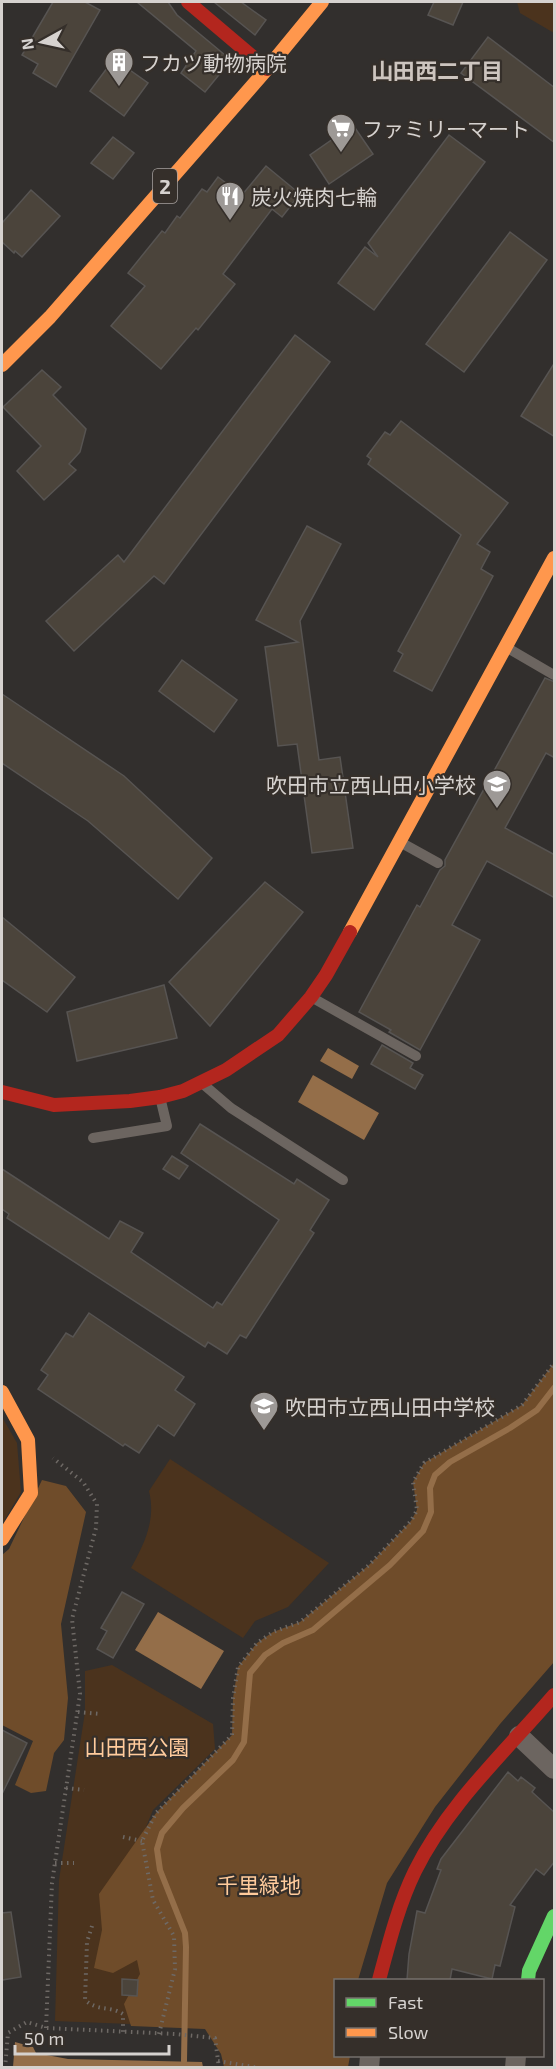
<svg xmlns="http://www.w3.org/2000/svg" width="556" height="2069" viewBox="0 0 556 2069" font-family="'Exo 2','Noto Sans JP',sans-serif">
	<rect width="100%" height="100%" fill="#322f2d"/>
	<g fill="#4b331d">
		<polygon points="517,2 554,2 554,33 520,13"/>
		<polygon points="2,1417 17,1443 21,1492 2,1524"/>
		<path d="M170,1459L329,1563L288,1607L255,1621L243,1638L131,1568C145,1543 156,1519 149,1491Z"/>
		<polygon points="112,1665 213,1724 215,1749 153,1810 138,1846 156,2025 55,2021 59,1880 85,1712 85,1671"/>
	</g>
	<g fill="#6f4c2a">
		<polygon points="554,1363 554,1662 500,1724 435,1807 387,1883 358,1980 336,1980 336,2056 350,2056 348,2067 224,2067 221,2054 205,2029 131,2026 124,2004 140,1974 137,1960 113,1973 94,1968 102,1930 99,1894 156,1813 232,1735 233,1698 238,1667 257,1643 273,1632 300,1622 369,1565 411,1521 417,1510 413,1482 424,1463 522,1405"/>
		<polygon points="42,1480 66,1486 86,1512 61,1624 68,1698 64,1740 54,1753 46,1791 31,1793 15,1785 33,1741 2,1725 2,1555 9,1549"/>
	</g>
	<g fill="#946e49">
		<polygon points="328,1048 359,1066 352,1079 320,1061"/>
		<polygon points="313,1075 379,1113 364,1140 298,1102"/>
		<polygon points="158,1612 224,1651 201,1689 135,1650"/>
		<polygon points="15,2042 33,2047 36,2053 68,2059 202,2062 203,2067 13,2067"/>
	</g>
	<g fill="none" stroke-linecap="round" stroke-linejoin="round">
		<polyline stroke="#946e49" stroke-width="6" points="184,2061 186,1947 185,1933 160,1870 157,1849 162,1833 183,1808 233,1760 244,1742 250,1673 265,1655 283,1643 313,1630 390,1565 423,1531 431,1512 430,1488 435,1475 450,1462 510,1428 537,1410 554,1388"/>
	</g>
	<g fill="#4b443b" stroke="#575452" stroke-width="1.5">
		<polygon points="53,2 85,2 100,10 56,87 33,73 38,64 22,55"/>
		<polygon points="137,2 168,2 177,15 231,60 205,92 181,73 196,51"/>
		<polygon points="214,2 241,2 266,20 255,35"/>
		<polygon points="434,2 463,2 453,25 428,15"/>
		<polygon points="488,37 555,88 555,143 461,73"/>
		<polygon points="120,63 148,83 124,116 90,91 110,64 116,68"/>
		<polygon points="353,125 373,154 329,184 310,155"/>
		<polygon points="449,135 485,162 374,310 338,283 365,247 378,257 368,243"/>
		<polygon points="113,137 134,153 113,179 91,163"/>
		<polygon points="266,166 300,194 282,217 272,209 223,274 235,284 198,330 196,328 161,369 111,326 145,286 128,273 162,231 165,233 177,216 180,218 202,189 207,192 218,177 242,195"/>
		<polygon points="31,190 60,216 22,257 15,251 14,253 2,242 2,223"/>
		<polygon points="510,232 547,260 464,372 426,344"/>
		<polygon points="295,335 330,362 164,584 154,576 74,651 46,621 118,555 124,562"/>
		<polygon points="555,362 555,437 521,416"/>
		<polygon points="42,370 61,387 53,395 86,429 80,452 69,464 76,470 44,500 17,471 41,446 3,407"/>
		<polygon points="401,421 508,503 477,544 490,552 481,569 493,576 432,691 394,671 403,654 398,651 461,535 368,464 371,459 367,456 385,432 390,435"/>
		<polygon points="307,526 341,544 300,621 319,760 340,757 353,848 312,853 297,744 278,746 265,647 298,642 256,620"/>
		<polygon points="182,660 237,700 214,732 159,691"/>
		<polygon points="545,678 555,682 555,758 546,753 505,828 555,855 555,898 487,861 452,925 480,940 420,1050 389,1032 391,1030 359,1012 417,905 420,907 440,870 445,866 445,860"/>
		<polygon points="2,694 124,776 212,858 178,899 88,821 2,763"/>
		<polygon points="265,882 303,912 210,1026 169,982"/>
		<polygon points="2,917 75,977 47,1012 2,980"/>
		<polygon points="164,985 177,1038 77,1061 67,1012"/>
		<polygon points="382,1045 413,1063 410,1068 423,1075 415,1089 371,1064"/>
		<polygon points="200,1124 294,1184 297,1179 329,1200 310,1230 314,1233 246,1338 240,1335 227,1354 208,1342 205,1347 7,1218 9,1214 2,1209 2,1169 109,1239 120,1221 143,1233 131,1252 213,1308 217,1302 222,1305 279,1220 181,1153"/>
		<polygon points="172,1156 188,1166 179,1179 163,1169"/>
		<polygon points="89,1313 184,1377 175,1390 195,1404 174,1436 158,1425 139,1453 125,1444 123,1446 38,1389 48,1375 41,1370 66,1333 73,1337"/>
		<polygon points="122,1592 144,1604 113,1658 97,1649 107,1631 101,1628"/>
		<polygon points="2,1730 27,1743 2,1794"/>
		<polygon points="508,1772 518,1781 521,1777 535,1788 532,1792 555,1813 555,1861 544,1875 536,1869 510,1905 515,1907 500,1966 495,1965 492,1979 452,1969 450,1980 407,1980 409,1954 417,1911 425,1913 441,1870 437,1869 441,1859"/>
		<polygon points="11,1912 21,1977 2,1980 2,1913"/>
		<polygon points="122,1979 138,1980 137,1996 122,1995"/>
	</g>
	<g fill="none" stroke-linecap="round" stroke-linejoin="round">
		<g stroke="#6e6965" stroke-width="4" stroke-dasharray="1.5 4.5" stroke-linecap="butt">
			<polyline points="78,1712 101,1714"/>
			<polyline points="66,1788 84,1790"/>
			<polyline points="123,1837 142,1841"/>
			<polyline points="55,1863 74,1863"/>
			<path d="M92,1926L87,1942L85,2000C99,2012 108,2005 123,2014V2033"/>
			<polyline points="46,2028 52,1883 80,1694 72,1619 96,1528 97,1504 83,1482 53,1458"/>
			<polyline points="159,2034 175,1969 174,1936 153,1900 142,1841 156,1813 232,1735 233,1698 238,1667 257,1643 273,1632 300,1622 369,1565 411,1521 417,1510 413,1482 424,1463 522,1405 554,1363"/>
			<polyline points="218,2061 259,2068"/>
			<polyline points="5,2068 8,2033 27,2022 46,2028 175,2034 215,2038 219,2068"/>
		</g>
		<g stroke="#6c6560" stroke-width="10">
			<polyline points="506,647 554,675"/>
			<polyline points="400,842 438,863"/>
			<polyline points="311,997 416,1056"/>
			<polyline points="203,1084 231,1108 343,1180"/>
			<polyline points="93,1138 167,1126 160,1097"/>
		</g>
		<g stroke="#6c6560" stroke-width="20">
			<polyline points="519,1736 554,1769"/>
			<polyline points="369,2068 370,2056"/>
			<polyline points="515,2068 516,2056"/>
		</g>
		<polyline stroke="#63d668" stroke-width="14" points="528,1980 529,1971 554,1916"/>
		<g stroke="#ff974d" stroke-width="14">
			<polyline points="2,365 50,317 267,69 322,2"/>
			<polyline points="350,932 554,558"/>
			<polyline points="2,1392 28,1440 31,1493 2,1539"/>
		</g>
		<g stroke="#b3261e" stroke-width="14">
			<polyline points="188,2 267,69"/>
			<polyline points="2,1092 54,1105 130,1101 160,1097 183,1091 226,1070 278,1035 311,997 326,975 350,932"/>
			<path d="M379,1980C389,1943 398,1906 415,1871C448,1804 506,1751 554,1695"/>
		</g>
	</g>
	<defs>
		<g id="building-pin" transform="scale(1.5)"><path d="M0 17L-7.5 6A9.5 9.5 0 1 1 7.5 6Z" fill="#9d9996" stroke="#352f2a"/><path d="M-4-6H4V6H1V3H-1V6H-4ZM-2.5-4.3h1.7v1.8h-1.7ZM.8-4.3h1.7v1.8H.8ZM-2.5-1h1.7V.8h-1.7ZM.8-1h1.7V.8H.8Z" fill="#fff"/></g>
		<g id="supermarket-pin" transform="scale(1.5)"><path d="M0 17L-7.5 6A9.5 9.5 0 1 1 7.5 6Z" fill="#9d9996" stroke="#352f2a"/><path d="M-6-5.5h2.5l.6 2H6L4.5 2H-2.5L-4.4-4H-6ZM-1.5 3.2a1.3 1.3 0 1 0 .1 0ZM3 3.2a1.3 1.3 0 1 0 .1 0Z" fill="#fff"/></g>
		<g id="restaurant-pin" transform="scale(1.5)"><path d="M0 17L-7.5 6A9.5 9.5 0 1 1 7.5 6Z" fill="#9d9996" stroke="#352f2a"/><path d="M-5-6h1v4h1v-4h1v4h1v-4h1v5L-1.5 .5V6h-2V.5L-5-1ZM5-6V6H3V1.5H1.5Q1.5-4 5-6Z" fill="#fff"/></g>
		<g id="school-pin" transform="scale(1.5)"><path d="M0 17L-7.5 6A9.5 9.5 0 1 1 7.5 6Z" fill="#9d9996" stroke="#352f2a"/><path d="M0-5L7-2L0 1L-7-2ZM-4 1L0 2.5L4 1V4Q0 6-4 4Z" fill="#fff"/></g>
	</defs>
	<g fill-rule="evenodd">
		<use href="#building-pin" x="119" y="62"/>
		<use href="#supermarket-pin" x="341" y="128"/>
		<use href="#restaurant-pin" x="230" y="196"/>
		<use href="#school-pin" x="497" y="784"/>
		<use href="#school-pin" x="264" y="1406"/>
	</g>
	<g text-anchor="middle" dominant-baseline="central" stroke-width="4.5" stroke-linejoin="round" paint-order="stroke">
		<rect fill="#352f2a" stroke="#a6a19e" stroke-width="1.5" x="153" y="169" width="24" height="34" rx="4.5"/>
		<g font-size="20" font-weight="bold" fill="#d6d2cf">
			<text x="165" y="186">2</text>
		</g>
		<g font-size="21" fill="#d6d2cf" stroke="#352f2a" text-anchor="start">
			<text x="140" y="62">フカツ動物病院</text>
			<text x="362" y="128">ファミリーマート</text>
			<text x="251" y="196">炭火焼肉七輪</text>
			<text x="476" y="784" text-anchor="end">吹田市立西山田小学校</text>
			<text x="285" y="1406">吹田市立西山田中学校</text>
		</g>
		<g font-size="21" fill="#ffcb9c" stroke="#352f2a">
			<text x="137" y="1746">山田西公園</text>
			<text x="259" y="1884">千里緑地</text>
		</g>
		<g font-size="22" font-weight="bold" fill="#cdc5bf" stroke="#352f2a">
			<text x="437" y="70">山田西二丁目</text>
		</g>
	</g>
	<rect width="556" height="2069" fill="none" stroke="#d6d2cf" stroke-width="6"/>
	<rect x="334" y="1979" width="210" height="78" fill="#352f2a" stroke="#75706c" stroke-width="1.5"/>
	<rect x="346" y="1998" width="30" height="9" fill="#63d668" stroke="#75706c" stroke-width="1.5"/>
	<text x="388" y="2009" font-size="18" fill="#d6d2cf">Fast</text>
	<rect x="346" y="2028" width="30" height="9" fill="#ff974d" stroke="#75706c" stroke-width="1.5"/>
	<text x="388" y="2039" font-size="18" fill="#d6d2cf">Slow</text>
	<g transform="translate(42 42) rotate(262)" stroke="#352f2a" stroke-width="4.5" paint-order="stroke">
	<path d="M0-4.5L10 22L0 15L-10 22Z" fill="#d6d2cf"/>
	<text y="-9" font-size="16" font-weight="bold" text-anchor="middle" fill="#d6d2cf">N</text>
	</g>
	<path d="M15 2045v9h154v-9" fill="none" stroke="#d6d2cf" stroke-width="3"/>
	<text x="24" y="2045" font-size="18" fill="#d6d2cf" stroke="#352f2a" stroke-width="4.5" paint-order="stroke">50 m</text>
</svg>
